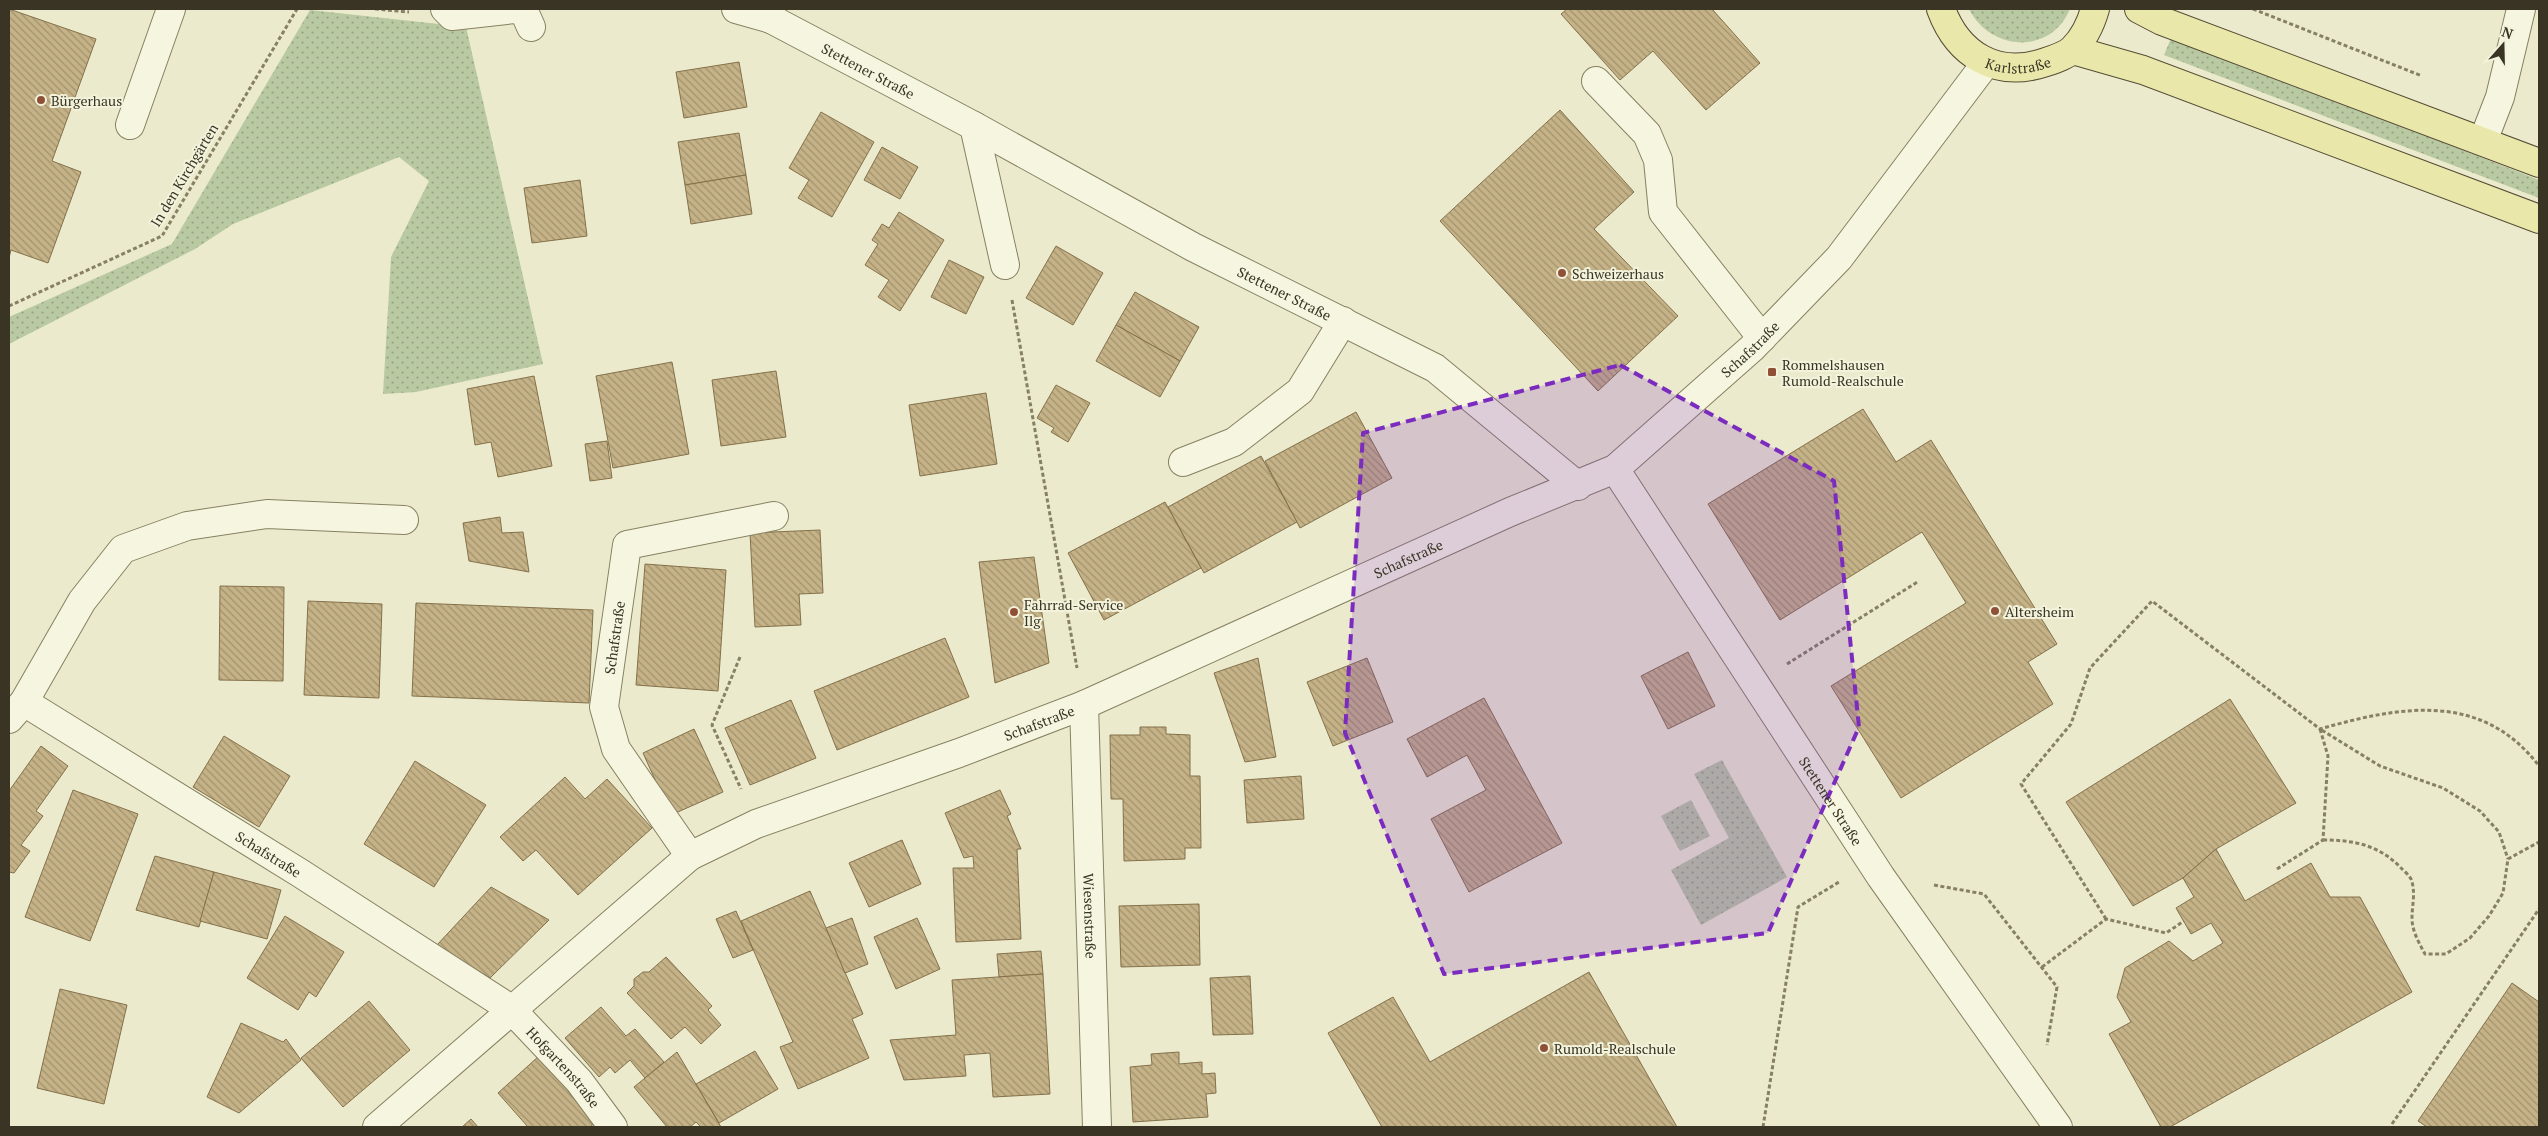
<svg xmlns="http://www.w3.org/2000/svg" width="2548" height="1136" viewBox="0 0 2548 1136" font-family="'PT Serif',serif">
	<defs>
		<pattern id="grass-dots" width="8" height="8" patternUnits="userSpaceOnUse" patternTransform="scale(1.25)"><rect width="8" height="8" fill="#b9c9a1"/><path d="M2 2h.1M6 6h.1" fill="none" stroke="#97a483" stroke-width="1.8" stroke-linecap="round"/></pattern>
		<pattern id="building-back-hatch" width="6" height="6" patternUnits="userSpaceOnUse" patternTransform="scale(1.25)"><rect width="6" height="6" fill="#c5b287"/><path d="M-1 5l2 2M0 0l6 6M5-1l2 2" fill="none" stroke="#a1926e"/></pattern>
	</defs>
	<rect width="100%" height="100%" fill="#ebeacd"/>
	<g fill="url(#grass-dots)">
		<path d="M1969,9H2070C2051,55 1991,52 1969,9Z"/>
		<polygon points="310,10 466,27 543,364 416,392 383,394 391,257 429,181 399,157 233,224 195,249 9,344 9,317 172,244"/>
		<polygon points="2172,36 2539,180 2539,198 2164,55"/>
		<polygon points="1722,760 1787,877 1701,925 1671,870 1729,838 1694,774"/>
		<polygon points="1691,800 1710,836 1680,851 1661,816"/>
	</g>
	<g fill="url(#building-back-hatch)" stroke="#84714a">
		<polygon points="9,9 96,39 52,161 81,172 48,263 11,250 9,258"/>
		<polygon points="1567,9 1712,9 1760,63 1706,110 1653,51 1620,80 1561,14"/>
		<polygon points="739,62 747,107 684,118 676,72"/>
		<polygon points="1560,110 1634,192 1594,229 1678,316 1598,391 1440,221"/>
		<polygon points="821,112 874,142 832,217 798,198 809,180 789,168"/>
		<polygon points="739,133 746,175 685,185 678,142"/>
		<polygon points="882,147 918,167 900,199 864,180"/>
		<polygon points="746,175 752,214 691,224 685,185"/>
		<polygon points="580,180 587,236 532,243 524,188"/>
		<polygon points="899,212 944,240 900,311 878,297 889,280 865,265 878,244 872,240 882,224 889,228"/>
		<polygon points="1056,246 1103,273 1073,325 1026,298"/>
		<polygon points="949,260 984,277 966,314 931,297"/>
		<polygon points="1135,292 1199,327 1180,361 1116,325"/>
		<polygon points="1116,325 1180,361 1160,397 1096,361"/>
		<polygon points="672,362 689,454 613,468 596,376"/>
		<polygon points="776,371 786,437 721,446 712,380"/>
		<polygon points="534,376 552,466 498,477 491,442 475,445 467,389"/>
		<polygon points="1056,385 1090,403 1068,442 1051,432 1054,428 1037,418"/>
		<polygon points="986,393 997,464 920,476 909,405"/>
		<polygon points="1863,409 1896,462 1931,440 2057,644 2028,662 2053,704 1901,798 1831,686 1966,603 1922,532 1780,620 1708,504"/>
		<polygon points="1356,412 1392,478 1300,528 1265,461"/>
		<polygon points="607,441 612,478 590,481 585,444"/>
		<polygon points="1261,456 1297,522 1204,573 1168,507"/>
		<polygon points="1165,502 1201,568 1104,620 1068,553"/>
		<polygon points="500,517 502,533 523,532 529,572 469,561 463,523"/>
		<polygon points="820,530 823,593 799,594 801,625 755,627 750,533"/>
		<polygon points="1034,557 1049,663 995,683 979,562"/>
		<polygon points="645,564 726,570 718,691 636,685"/>
		<polygon points="220,586 284,587 283,681 219,680"/>
		<polygon points="308,601 382,604 379,698 304,695"/>
		<polygon points="416,603 593,610 589,703 412,696"/>
		<polygon points="945,638 969,697 837,750 814,691"/>
		<polygon points="1688,652 1715,706 1668,729 1641,676"/>
		<polygon points="1258,658 1276,757 1245,762 1214,673"/>
		<polygon points="1367,658 1393,722 1333,746 1307,682"/>
		<polygon points="1484,698 1562,843 1469,892 1431,819 1486,790 1467,755 1427,777 1407,739"/>
		<polygon points="2230,699 2296,803 2216,849 2183,878 2133,906 2066,802"/>
		<polygon points="791,700 816,758 750,785 725,728"/>
		<polygon points="1140,727 1166,727 1166,734 1190,735 1190,776 1200,776 1201,848 1185,848 1185,859 1124,861 1123,799 1111,799 1110,735 1140,735"/>
		<polygon points="694,729 723,792 671,815 643,753"/>
		<polygon points="224,736 290,776 259,827 193,787"/>
		<polygon points="41,746 68,766 36,811 43,816 21,845 30,851 14,873 9,872 9,791"/>
		<polygon points="415,761 486,805 434,887 364,844"/>
		<polygon points="1301,776 1304,819 1247,823 1244,780"/>
		<polygon points="565,777 585,799 607,779 652,828 578,895 536,850 523,861 500,837"/>
		<polygon points="73,790 138,814 90,941 25,917"/>
		<polygon points="1000,790 1011,814 1007,816 1021,849 1017,849 1021,939 956,942 953,868 974,868 973,856 964,858 945,813"/>
		<polygon points="902,840 921,884 869,907 849,863"/>
		<polygon points="2216,849 2245,901 2311,863 2330,897 2360,897 2412,992 2170,1127 2161,1127 2109,1034 2131,1022 2117,997 2125,968 2169,941 2193,961 2223,943 2211,923 2191,934 2176,908 2194,897 2183,878"/>
		<polygon points="155,856 214,872 199,927 136,910"/>
		<polygon points="214,872 281,890 267,939 200,921"/>
		<polygon points="491,887 549,920 490,978 436,946"/>
		<polygon points="810,891 863,1014 852,1019 869,1058 798,1089 780,1047 793,1042 741,921"/>
		<polygon points="1199,904 1200,965 1121,967 1119,906"/>
		<polygon points="736,911 753,950 733,958 716,919"/>
		<polygon points="285,916 344,952 316,997 309,992 298,1010 247,978"/>
		<polygon points="852,918 868,964 845,973 826,928"/>
		<polygon points="917,918 940,969 896,989 874,937"/>
		<polygon points="1041,951 1043,974 999,977 997,954"/>
		<polygon points="666,957 712,1006 708,1010 721,1025 701,1044 685,1027 671,1039 627,993 634,986 634,979 643,972 649,972"/>
		<polygon points="1589,972 1677,1127 1382,1127 1328,1033 1393,997 1430,1062"/>
		<polygon points="1043,974 1050,1094 993,1097 990,1053 964,1055 966,1076 904,1080 890,1040 956,1035 952,980"/>
		<polygon points="1250,976 1253,1034 1213,1035 1210,978"/>
		<polygon points="2512,983 2539,1002 2539,1127 2427,1127 2418,1121"/>
		<polygon points="60,989 127,1005 104,1104 37,1088"/>
		<polygon points="369,1001 410,1050 343,1107 301,1058"/>
		<polygon points="601,1007 626,1036 635,1029 664,1062 645,1078 630,1060 615,1073 610,1067 599,1077 565,1038"/>
		<polygon points="241,1023 283,1042 286,1039 301,1060 239,1113 207,1097"/>
		<polygon points="755,1051 778,1089 719,1123 696,1084"/>
		<polygon points="677,1052 721,1127 701,1127 696,1122 690,1127 667,1127 634,1087"/>
		<polygon points="1179,1052 1179,1064 1202,1062 1202,1074 1215,1073 1216,1093 1206,1094 1208,1117 1133,1122 1130,1067 1152,1065 1151,1054"/>
		<polygon points="539,1056 597,1121 590,1127 528,1127 498,1093"/>
		<polygon points="471,1119 478,1127 462,1127"/>
	</g>
	<g fill="none" stroke-linecap="round" stroke-linejoin="round">
		<g stroke="#878062" stroke-width="30">
			<g id="minor">
				<polyline points="445,9 452,16 515,9"/>
				<polyline points="523,9 531,27"/>
				<polyline points="736,9 771,19"/>
				<path id="s1" d="M771,9V19L974,126L1193,247L1435,368L1578,486"/>
				<polyline points="1596,81 1647,134 1658,160 1663,212 1762,338"/>
				<polyline points="130,125 171,9"/>
				<polyline points="974,126 1005,265"/>
				<polyline points="2483,141 2500,97 2521,9"/>
				<polyline points="1183,462 1234,442 1300,391 1343,321"/>
				<path id="s2" d="M1615,469L1881,877L2058,1127"/>
				<path id="s3" d="M24,702L300,873L511,1009L579,1081L613,1127"/>
				<path id="s4" d="M1084,705L1097,1127"/>
				<polyline points="9,719 24,702 82,601 123,549 187,526 267,514 404,520"/>
				<path id="s5" d="M690,856L616,749L604,707L627,545L774,516"/>
				<path id="s6" d="M377,1127L690,856L756,824L959,753L1084,705L1510,512L1615,469L1752,348L1839,258L1986,63"/>
			</g>
		</g>
		<g stroke="#564d35" stroke-width="30">
			<g id="major">
				<path id="s7" d="M1941,9C1958,55 1997,79 2046,62C2055,59 2067,55 2073,49C2084,38 2091,23 2095,9"/>
				<polyline points="2139,9 2162,21 2539,163"/>
				<polyline points="2073,50 2143,70 2539,219"/>
			</g>
		</g>
		<g stroke="#878062" stroke-width="3" stroke-dasharray="4 2.5" stroke-linecap="butt">
			<polyline points="375,9 409,12"/>
			<polyline points="2253,9 2422,76"/>
			<polyline points="1012,300 1077,668"/>
			<polyline points="9,306 162,236 297,9"/>
			<polyline points="740,657 712,725 741,789"/>
			<polyline points="1787,664 1919,581"/>
			<path d="M2323,840C2354,840 2379,845 2401,868C2404,871 2409,875 2411,879C2416,892 2412,905 2412,918C2412,931 2419,943 2425,954H2446L2470,938L2489,916L2503,893L2508,859L2539,842"/>
			<polyline points="2277,869 2323,840 2328,756 2320,729 2380,766 2443,788 2480,811 2499,832 2508,859"/>
			<polyline points="1934,885 1984,894 2057,987 2047,1045"/>
			<path d="M2106,919L2021,784L2071,724L2090,668L2152,601L2320,729C2400,706 2482,691 2539,766"/>
			<polyline points="2042,967 2106,919 2166,933 2184,921"/>
			<polyline points="2392,1124 2539,909"/>
			<polyline points="1763,1127 1798,907 1839,882"/>
		</g>
		<use href="#minor" stroke="#f6f6e0" stroke-width="28"/>
		<use href="#major" stroke="#e9e7aa" stroke-width="28"/>
	</g>
	<path fill="#7b2cbf" fill-opacity="0.2" stroke="#7b2cbf" stroke-width="4" stroke-dasharray="10 6" stroke-linejoin="round" d="M1620,365L1834,481L1859,727L1768,933L1444,974L1345,733L1363,433Z"/>
	<g fill="#905038" stroke="#f3f3dc" stroke-width="2">
		<circle cx="41" cy="100" r="5"/>
		<circle cx="1562" cy="273" r="5"/>
		<rect x="1767" y="367" width="10" height="10" rx="2.5"/>
		<circle cx="1995" cy="611" r="5"/>
		<circle cx="1014" cy="612" r="5"/>
		<circle cx="1544" cy="1048" r="5"/>
	</g>
	<g text-anchor="middle" dominant-baseline="central" stroke-width="4" stroke-linejoin="round" paint-order="stroke">
		<g font-size="14" fill="#393424" stroke="#f3f3dc">
			<text stroke="none"><textPath href="#s7" startOffset="104">Karlstraße</textPath></text>
			<text stroke="none"><textPath href="#s1" startOffset="120">Stettener Straße</textPath></text>
			<text transform="translate(184 175) rotate(-59)">In den Kirchgärten</text>
			<text stroke="none"><textPath href="#s1" startOffset="592">Stettener Straße</textPath></text>
			<text stroke="none"><textPath href="#s6" startOffset="1598">Schafstraße</textPath></text>
			<text stroke="none"><textPath href="#s6" startOffset="1192">Schafstraße</textPath></text>
			<text stroke="none"><textPath href="#s5" startOffset="244">Schafstraße</textPath></text>
			<text stroke="none"><textPath href="#s6" startOffset="788">Schafstraße</textPath></text>
			<text stroke="none"><textPath href="#s2" startOffset="396">Stettener Straße</textPath></text>
			<text stroke="none"><textPath href="#s3" startOffset="288">Schafstraße</textPath></text>
			<text stroke="none"><textPath href="#s4" startOffset="211">Wiesenstraße</textPath></text>
			<text stroke="none"><textPath href="#s3" startOffset="654">Hofgartenstraße</textPath></text>
		</g>
		<g font-size="14" fill="#393424" stroke="#f3f3dc" text-anchor="start">
			<text x="51" y="100">Bürgerhaus</text>
			<text x="1572" y="273">Schweizerhaus</text>
			<text x="1782" y="364">Rommelshausen<tspan x="1782" dy="16">Rumold-Realschule</tspan></text>
			<text x="1024" y="604">Fahrrad-Service<tspan x="1024" dy="16">Ilg</tspan></text>
			<text x="2005" y="611">Altersheim</text>
			<text x="1554" y="1048">Rumold-Realschule</text>
		</g>
	</g>
	<rect width="2548" height="1136" fill="none" stroke="#393424" stroke-width="20"/>
	<g transform="translate(2503 45) rotate(20)" stroke="#f3f3dc" stroke-width="4" paint-order="stroke">
	<path d="M0-4L9 19L0 12L-9 19Z" fill="#393424"/>
	<text y="-8" font-size="14" font-weight="bold" text-anchor="middle" fill="#393424">N</text>
	</g>
</svg>
